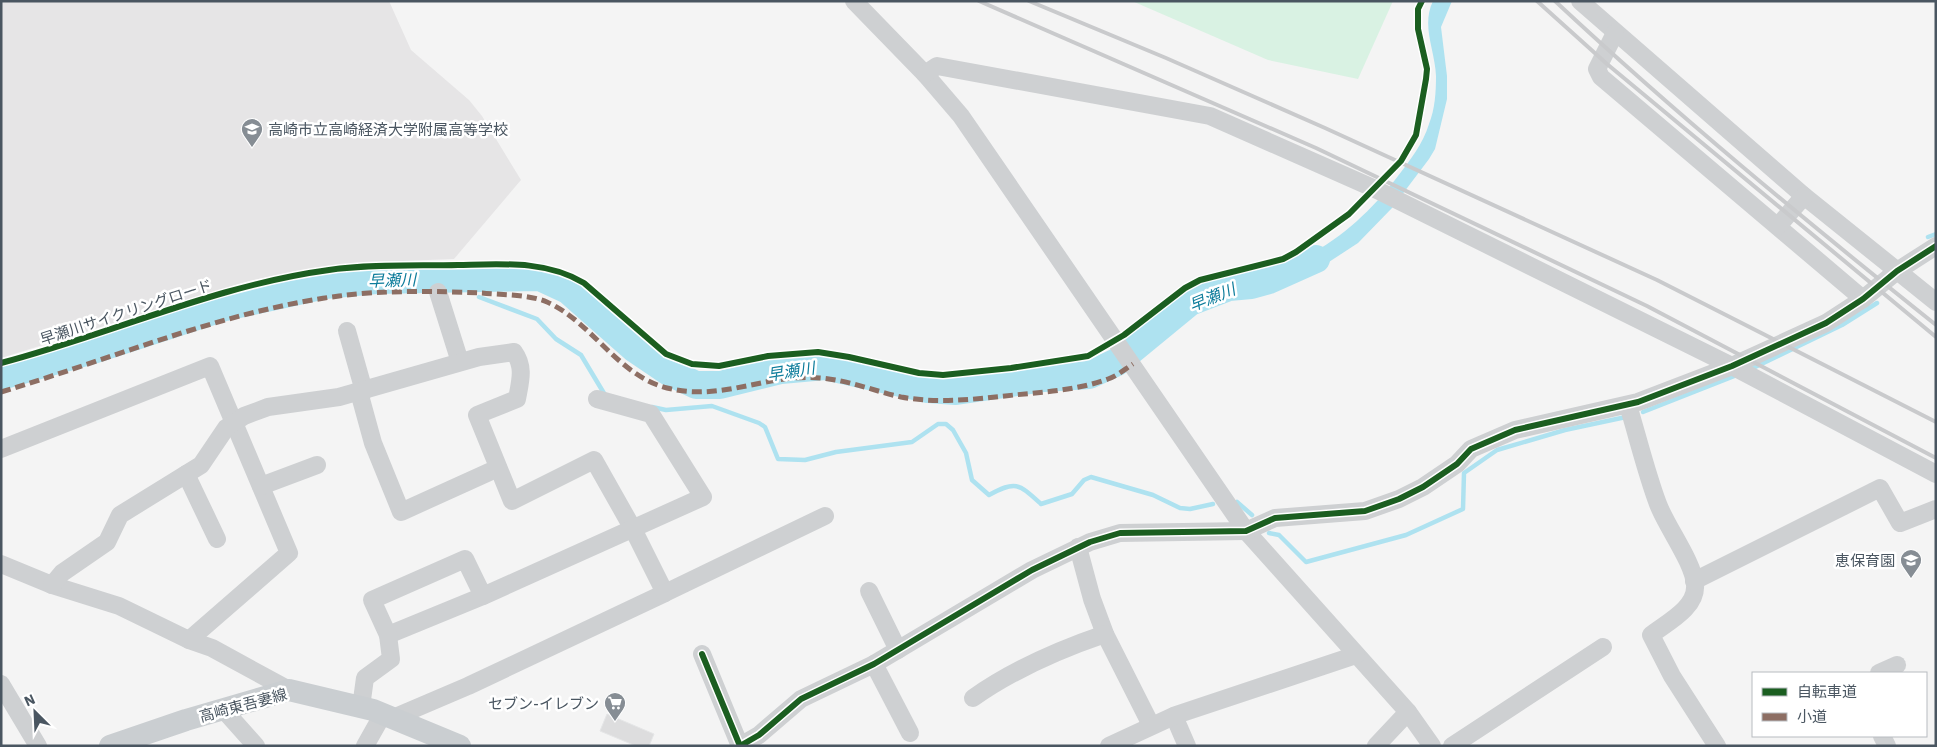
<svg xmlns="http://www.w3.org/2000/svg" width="1937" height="747" viewBox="0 0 1937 747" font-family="'IBM Plex Sans','Noto Sans JP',sans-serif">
	<rect width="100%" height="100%" fill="#f4f4f4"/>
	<polygon fill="#e6e5e6" points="1,1 389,1 411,50 469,100 482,116 521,180 454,259 377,262 303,270 249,281 1,358"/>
	<polygon fill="#d9f2e3" points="1132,1 1393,1 1358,79 1268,60"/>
	<path fill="#aee2f0" d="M1433,1H1452L1441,27L1447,76V99L1435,149L1429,159L1392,208L1358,243L1309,275L1284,287L1281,269C1331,247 1365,219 1398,176C1410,160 1423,144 1429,124C1435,109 1436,92 1436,76C1435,50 1421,26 1433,1Z"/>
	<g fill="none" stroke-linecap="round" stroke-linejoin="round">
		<g stroke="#aee2f0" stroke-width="4.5">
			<polyline points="1928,237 1936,234"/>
			<polyline points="466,277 468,288"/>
			<polyline points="479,297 537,319 556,339 581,355 605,395"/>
			<polyline points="1749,370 1842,325 1877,303"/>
			<path d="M652,407L666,410L712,406L759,423L765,427L778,459L805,460L836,452L912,442L938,424H946L953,430L966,453L972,480L989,495C1016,480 1019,484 1041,504L1072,494L1084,480L1091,477L1153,495L1180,508L1190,509L1213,504"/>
			<polyline points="1643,412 1737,375"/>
			<polyline points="1237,502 1252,515"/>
			<polyline points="1269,533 1279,535 1306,562 1406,535 1463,509 1464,473 1497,450 1565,430 1626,417"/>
		</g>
		<polyline stroke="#aee2f0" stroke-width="28" points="1,376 96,349 225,307 325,285 376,280 540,277 568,290 635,349 669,372 696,385 720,385 781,370 825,366 928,389 956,391 1044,378 1089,375 1117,362 1190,302 1229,287 1251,285 1269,280 1316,259"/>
	</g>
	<polygon fill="#ddddde" stroke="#e5e6e7" points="607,714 654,734 649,746 636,746 600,731"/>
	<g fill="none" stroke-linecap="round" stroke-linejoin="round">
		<g stroke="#ced0d2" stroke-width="18">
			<polyline points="854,1 925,74 961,116 1246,531 1408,712 1432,746"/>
			<polyline points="1580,1 1804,196 1936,302"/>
			<polyline points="1615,33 1597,69 1601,77 1863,299"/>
			<polyline points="925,74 937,66 1210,116 1373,188 1732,366 1936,474"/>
			<polyline points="1778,226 1804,196"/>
			<polyline points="438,292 460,362"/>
			<polyline points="347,331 364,391"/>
			<polyline points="359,392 373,443 401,512 498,468"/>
			<path d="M1628,405C1638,438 1646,472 1658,504C1666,526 1694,563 1695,585C1697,608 1666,623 1651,635L1672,676L1717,746"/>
			<polyline points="1,449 210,366 289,553 189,640"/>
			<polyline points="186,474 217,539"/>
			<polyline points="261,486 317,465"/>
			<polyline points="1078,547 1092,599 1105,634 1151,725"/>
			<polyline points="1,564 52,585 119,606 189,640 212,648 289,690"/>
			<polyline points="1694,581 1880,488 1900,523 1936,509"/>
			<path d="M52,585L62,573L107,542L120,515L201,465L226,428L244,416L268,407L339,397L479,357L514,352C525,367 520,382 517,399L477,415L512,501L594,460L633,529L665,593L468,686L393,718"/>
			<polyline points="869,591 898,650"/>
			<polyline points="665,593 825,516"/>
			<polyline points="388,635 483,596 703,497 651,414 597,399"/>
			<polyline points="702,654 740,746 759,735 801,699 874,664 1032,570 1090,542 1120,533 1246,531 1275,518 1365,511 1399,499 1423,487 1457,464 1471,449 1515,430 1638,402 1732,366 1826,323 1863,299 1897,271 1936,246"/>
			<polyline points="874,664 910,733"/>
			<polyline points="1879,673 1897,665"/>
			<polyline points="1,684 38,746"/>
			<path d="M973,698C1014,669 1058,650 1105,634"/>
			<polyline points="361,707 365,678 391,659 388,635 372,600 465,559 483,596"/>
			<polyline points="223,709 256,746"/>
			<polyline points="1174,716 1187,746"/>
			<polyline points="1882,736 1887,746"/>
			<polyline points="365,746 383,714"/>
			<polyline points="1109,746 1176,715 1356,655"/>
			<polyline points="1376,746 1408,712"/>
			<polyline points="1452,746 1603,647"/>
		</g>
		<polyline stroke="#caced1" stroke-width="22" points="110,746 186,720 289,690 373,710 460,746"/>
		<g stroke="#c9cacc" stroke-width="4">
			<polyline points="979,1 1316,148 1647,306 1936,458"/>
			<polyline points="1029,1 1166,58 1325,128 1657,280 1936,422"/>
			<polyline points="1537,1 1607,64 1936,337"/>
			<path d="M1555,1C1677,115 1806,221 1936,325"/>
		</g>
		<path stroke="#8d6e63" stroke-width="5" stroke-dasharray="10 5" stroke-linecap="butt" d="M1,392C112,359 223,311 339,296C384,290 437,291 482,293C502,295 528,294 547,302C592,322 617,375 667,388C722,402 767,373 820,378C848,380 874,391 901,397C939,404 976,399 1014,395C1045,392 1078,390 1108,379C1117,376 1125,369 1133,364"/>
		<g stroke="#fff" stroke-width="9">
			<g id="cycleway">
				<path d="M1,363C111,334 217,285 329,270C372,264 416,266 458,265C501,264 546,260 584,283L666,354L692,364L719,366L768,356L818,352L849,357L919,373L943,375L1011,368L1088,356L1124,335L1185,288L1200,280L1283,259L1296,252L1349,214L1401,161L1416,135L1426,79L1427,69L1418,29V9L1422,1"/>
				<polyline points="702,654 740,746 759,735 801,699 874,664 1032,570 1090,542 1120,533 1246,531 1275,518 1365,511 1399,499 1423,487 1457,464 1471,449 1515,430 1638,402 1732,366 1826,323 1863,299 1897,271 1936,246"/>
			</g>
		</g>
		<use href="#cycleway" stroke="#1b5e20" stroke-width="6"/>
	</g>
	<defs>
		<g id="school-pin" transform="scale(1.125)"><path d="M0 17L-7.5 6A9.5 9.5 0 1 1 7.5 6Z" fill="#868d94" stroke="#fff"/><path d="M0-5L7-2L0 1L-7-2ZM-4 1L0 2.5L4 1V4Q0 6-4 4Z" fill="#fff"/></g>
		<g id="supermarket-pin" transform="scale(1.125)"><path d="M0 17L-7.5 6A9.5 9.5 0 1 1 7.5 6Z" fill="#868d94" stroke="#fff"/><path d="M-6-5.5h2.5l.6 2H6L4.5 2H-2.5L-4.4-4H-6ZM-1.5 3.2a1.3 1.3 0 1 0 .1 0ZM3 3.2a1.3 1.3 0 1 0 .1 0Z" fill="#fff"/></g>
	</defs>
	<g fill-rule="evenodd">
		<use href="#school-pin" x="252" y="129"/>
		<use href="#school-pin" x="1911" y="560"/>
		<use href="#supermarket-pin" x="615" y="703"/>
	</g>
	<g text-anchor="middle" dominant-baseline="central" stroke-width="5" stroke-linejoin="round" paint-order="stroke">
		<g font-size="15" fill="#4a5661" stroke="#fff" text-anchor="end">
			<text x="268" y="129" text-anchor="start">高崎市立高崎経済大学附属高等学校</text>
			<text x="1895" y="560">恵保育園</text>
			<text x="599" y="703">セブン-イレブン</text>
		</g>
		<g font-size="15" fill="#4a5661" stroke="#fff">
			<text transform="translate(126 312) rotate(-18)">早瀬川サイクリングロード</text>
			<text transform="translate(243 705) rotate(-15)">高崎東吾妻線</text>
		</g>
		<g font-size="16" font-style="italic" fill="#0c7c9b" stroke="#fff">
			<text transform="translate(392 280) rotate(-2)">早瀬川</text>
			<text transform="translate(1212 297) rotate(-22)">早瀬川</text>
			<text transform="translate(791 371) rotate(-9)">早瀬川</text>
		</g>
	</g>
	<rect width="1937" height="747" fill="none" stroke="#4a5661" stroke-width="5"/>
	<rect x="1752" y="672" width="175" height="65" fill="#ffffff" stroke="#b7bbc0"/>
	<rect x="1762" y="688" width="25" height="8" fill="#1b5e20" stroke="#b7bbc0"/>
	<text x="1797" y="697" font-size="15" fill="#4a5661">自転車道</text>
	<rect x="1762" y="713" width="25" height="8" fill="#8d6e63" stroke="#b7bbc0"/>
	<text x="1797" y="722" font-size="15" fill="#4a5661">小道</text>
	<g transform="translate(35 712) rotate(336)" stroke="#ffffff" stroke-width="4" paint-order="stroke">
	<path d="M0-4L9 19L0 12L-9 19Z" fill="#4a5661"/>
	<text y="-8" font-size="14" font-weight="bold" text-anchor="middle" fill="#4a5661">N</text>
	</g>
</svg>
